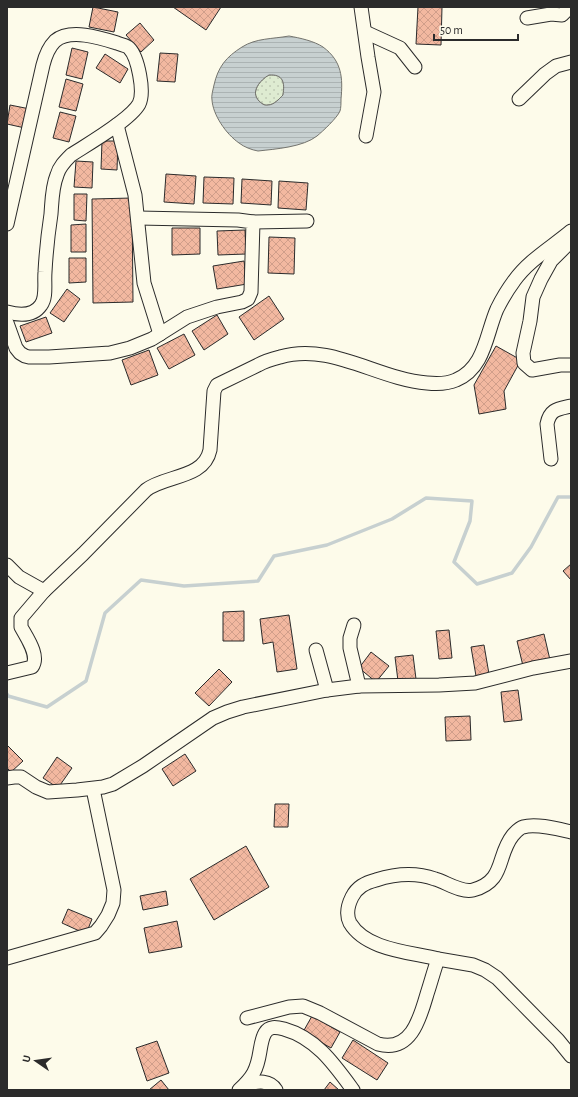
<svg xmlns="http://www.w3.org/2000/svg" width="578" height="1097" viewBox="0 0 578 1097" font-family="'Alegreya Sans',sans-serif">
	<defs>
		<pattern id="grass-dots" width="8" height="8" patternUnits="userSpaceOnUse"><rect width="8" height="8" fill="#deebd1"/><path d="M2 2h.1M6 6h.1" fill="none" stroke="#bfcab4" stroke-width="1.8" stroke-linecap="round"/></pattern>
		<pattern id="water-rules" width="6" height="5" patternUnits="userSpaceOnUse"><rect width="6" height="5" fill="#c7d0d0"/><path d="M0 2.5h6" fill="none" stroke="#abb3b3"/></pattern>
		<pattern id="building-cross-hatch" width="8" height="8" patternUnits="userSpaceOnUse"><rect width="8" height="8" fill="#f2b8a0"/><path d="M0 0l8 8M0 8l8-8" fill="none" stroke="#d09e8a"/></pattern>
	</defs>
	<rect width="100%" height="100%" fill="#fdfbea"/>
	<path fill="url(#grass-dots)" stroke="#74746e" d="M269,75C283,74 285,82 283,95C279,99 274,105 268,105C265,106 261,103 259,101C250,92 260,80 269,75Z"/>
	<path fill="url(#water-rules)" stroke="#74746e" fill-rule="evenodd" d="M289,36C300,38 314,41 323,47C342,61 343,78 341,99C341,103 341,108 340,111C337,118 323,131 317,136C303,147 276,149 258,151C252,150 244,147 239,143C226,134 213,115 212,100C211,96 213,90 214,85C218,67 226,57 242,47C256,38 273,39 289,36ZM269,75C283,74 285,82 283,95C279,99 274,105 268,105C264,106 261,103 259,101C250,92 260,80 269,75Z"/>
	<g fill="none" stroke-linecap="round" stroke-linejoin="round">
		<polyline stroke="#c7d0d0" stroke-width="3.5" points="7,694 8,696 47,707 86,681 105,613 141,580 184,586 258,581 274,556 327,545 392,519 426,498 472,501 470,521 454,562 477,584 512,573 531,547 558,497 571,497"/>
	</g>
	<g fill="url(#building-cross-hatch)" stroke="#2b2b2b">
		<polygon points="93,7 118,12 114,32 89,27"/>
		<polygon points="173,7 221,7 206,30"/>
		<polygon points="418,7 442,7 441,45 416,44"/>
		<polygon points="140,23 154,40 141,52 126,35"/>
		<polygon points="72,48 88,52 82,79 66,75"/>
		<polygon points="160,53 178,54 175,82 157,81"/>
		<polygon points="105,54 128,69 120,83 96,68"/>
		<polygon points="66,79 83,84 76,111 59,107"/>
		<polygon points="10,105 30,109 25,128 7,124"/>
		<polygon points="60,112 76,116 69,142 53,138"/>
		<polygon points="102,141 118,141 117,170 101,169"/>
		<polygon points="76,161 93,162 92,188 74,187"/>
		<polygon points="166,174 196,176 194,204 164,202"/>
		<polygon points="204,177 234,178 233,204 203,203"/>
		<polygon points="242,179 272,181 271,205 241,203"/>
		<polygon points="279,181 308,183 306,210 278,208"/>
		<polygon points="74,194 87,194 86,221 74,220"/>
		<polygon points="132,198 133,302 93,303 92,199"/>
		<polygon points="86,224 86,252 71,252 71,225"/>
		<polygon points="172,228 200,228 200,254 172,255"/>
		<polygon points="245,230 246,254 218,255 217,231"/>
		<polygon points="269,237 295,238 294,274 268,273"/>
		<polygon points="69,258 86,258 86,282 69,283"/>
		<polygon points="244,261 247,284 217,289 213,266"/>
		<polygon points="67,289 80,299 64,322 50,313"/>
		<polygon points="269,296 284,319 254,340 239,317"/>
		<polygon points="217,315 228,334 204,350 192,331"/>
		<polygon points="46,317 52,333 26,342 20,326"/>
		<polygon points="184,334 195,355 169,369 157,348"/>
		<polygon points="496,346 521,360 504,391 506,409 479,414 474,385"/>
		<polygon points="149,350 158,375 131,385 122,360"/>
		<polygon points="571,564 571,580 563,571"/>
		<polygon points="244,611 244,641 223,641 223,612"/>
		<polygon points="289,615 297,669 277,672 273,642 263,644 260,619"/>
		<polygon points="449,630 452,658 439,659 436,631"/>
		<polygon points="544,634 550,660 523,666 517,641"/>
		<polygon points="484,645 489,674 476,676 471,647"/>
		<polygon points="371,652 389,666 376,682 359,668"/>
		<polygon points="413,655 416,679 398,681 395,657"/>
		<polygon points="219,669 232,682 209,706 195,693"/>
		<polygon points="518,690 522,720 504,722 501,692"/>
		<polygon points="470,716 471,740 446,741 445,717"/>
		<polygon points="8,746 23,761 11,772 7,768 7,747"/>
		<polygon points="185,754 196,771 173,786 162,769"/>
		<polygon points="57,757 72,768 58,788 43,778"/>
		<polygon points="275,804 289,804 288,827 274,827"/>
		<polygon points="246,846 269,887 214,920 190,879"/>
		<polygon points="166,891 168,905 143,910 140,896"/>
		<polygon points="68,909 92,919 86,934 62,923"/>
		<polygon points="177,921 182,947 149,953 144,928"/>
		<polygon points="312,1016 340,1032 331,1048 303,1032"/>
		<polygon points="353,1040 388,1063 377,1080 342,1058"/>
		<polygon points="157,1041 169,1073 147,1081 136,1048"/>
		<polygon points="161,1080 169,1090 149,1090"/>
		<polygon points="330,1082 339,1090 324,1090"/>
	</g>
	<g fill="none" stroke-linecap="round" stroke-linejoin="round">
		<g stroke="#2b2b2b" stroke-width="15">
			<g id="minor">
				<polyline points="361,7 368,57 374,92 366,136"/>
				<polyline points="527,18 551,14 562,15 570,7"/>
				<polyline points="365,32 400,48 415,67"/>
				<polyline points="519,99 545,74 556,66 571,62"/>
				<polyline points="117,125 135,195 144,283 160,334"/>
				<polyline points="253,222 307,221"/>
				<path d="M7,224L43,65C45,57 49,47 55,41C70,28 101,38 117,43C121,45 126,45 129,48C138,57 145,92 139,104C130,120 88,144 71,155C65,161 59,167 57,175C52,187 52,201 51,214C48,234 46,253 45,272C44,283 47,297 41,305C33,317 18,315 7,312"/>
				<polyline points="571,241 551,261 541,279 533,297 530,321 523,353 524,363 532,370 560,365 571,365"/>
				<polyline points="7,323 16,348 20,353 25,356 29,357 49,357 110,353 130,348 152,339 187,317 217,307 242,302 248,299 251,292 253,222 238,220 138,218"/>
				<path d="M551,459L547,424C550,409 558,409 571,406"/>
				<polyline points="7,565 19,577 44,591"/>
				<polyline points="354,625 350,638 350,648 359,686"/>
				<polyline points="316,650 327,690"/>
				<path d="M7,673L32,667C40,656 27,638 21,627V618L44,591L83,554L146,490C165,475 204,479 210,450L214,391L217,385L258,365C265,361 272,359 280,357C331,342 377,379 427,383C437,384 447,384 456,380C485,368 486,334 497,309C502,299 508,289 514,281C529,260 552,247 571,231"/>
				<polyline points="7,778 14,777 21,777 36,787 48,792 77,790 103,787 113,784 143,766 213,718 227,712 243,707 327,690 359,686 439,685 475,683 533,668 571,661"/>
				<polyline points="7,958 95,933 101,926 108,915 113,903 114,890 93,789"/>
				<polyline points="438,959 473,965 485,970 497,978 558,1040 571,1056"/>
				<path d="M247,1018L289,1007L303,1006L320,1013L378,1044C411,1053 420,1018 427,994C431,982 434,970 438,959C410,952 366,950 350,923C346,915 348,905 352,897C357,887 365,883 376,880C395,874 415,872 435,879C446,882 461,893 473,890C506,881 496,856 513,835C516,832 519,828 523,827C536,823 558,829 571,832"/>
				<path d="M246,1084C257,1082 269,1079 276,1090"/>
				<path d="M239,1090C253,1077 257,1070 260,1051C261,1045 262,1038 265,1033C269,1026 276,1027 284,1029C316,1038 334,1064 353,1090"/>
			</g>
		</g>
		<use href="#minor" stroke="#fdfbea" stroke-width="13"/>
	</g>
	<rect width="578" height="1097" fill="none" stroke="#2b2b2b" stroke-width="16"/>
	<g transform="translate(36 1061) rotate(283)" stroke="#fdfbea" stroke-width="3" paint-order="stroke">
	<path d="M0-3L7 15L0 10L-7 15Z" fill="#2b2b2b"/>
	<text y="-6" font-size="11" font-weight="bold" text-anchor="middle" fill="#2b2b2b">U</text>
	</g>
	<path d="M434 34v6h84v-6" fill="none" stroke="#2b2b2b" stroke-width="2"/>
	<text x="440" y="34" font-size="12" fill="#2b2b2b" stroke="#fdfbea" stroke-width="3" paint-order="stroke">50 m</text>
</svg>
